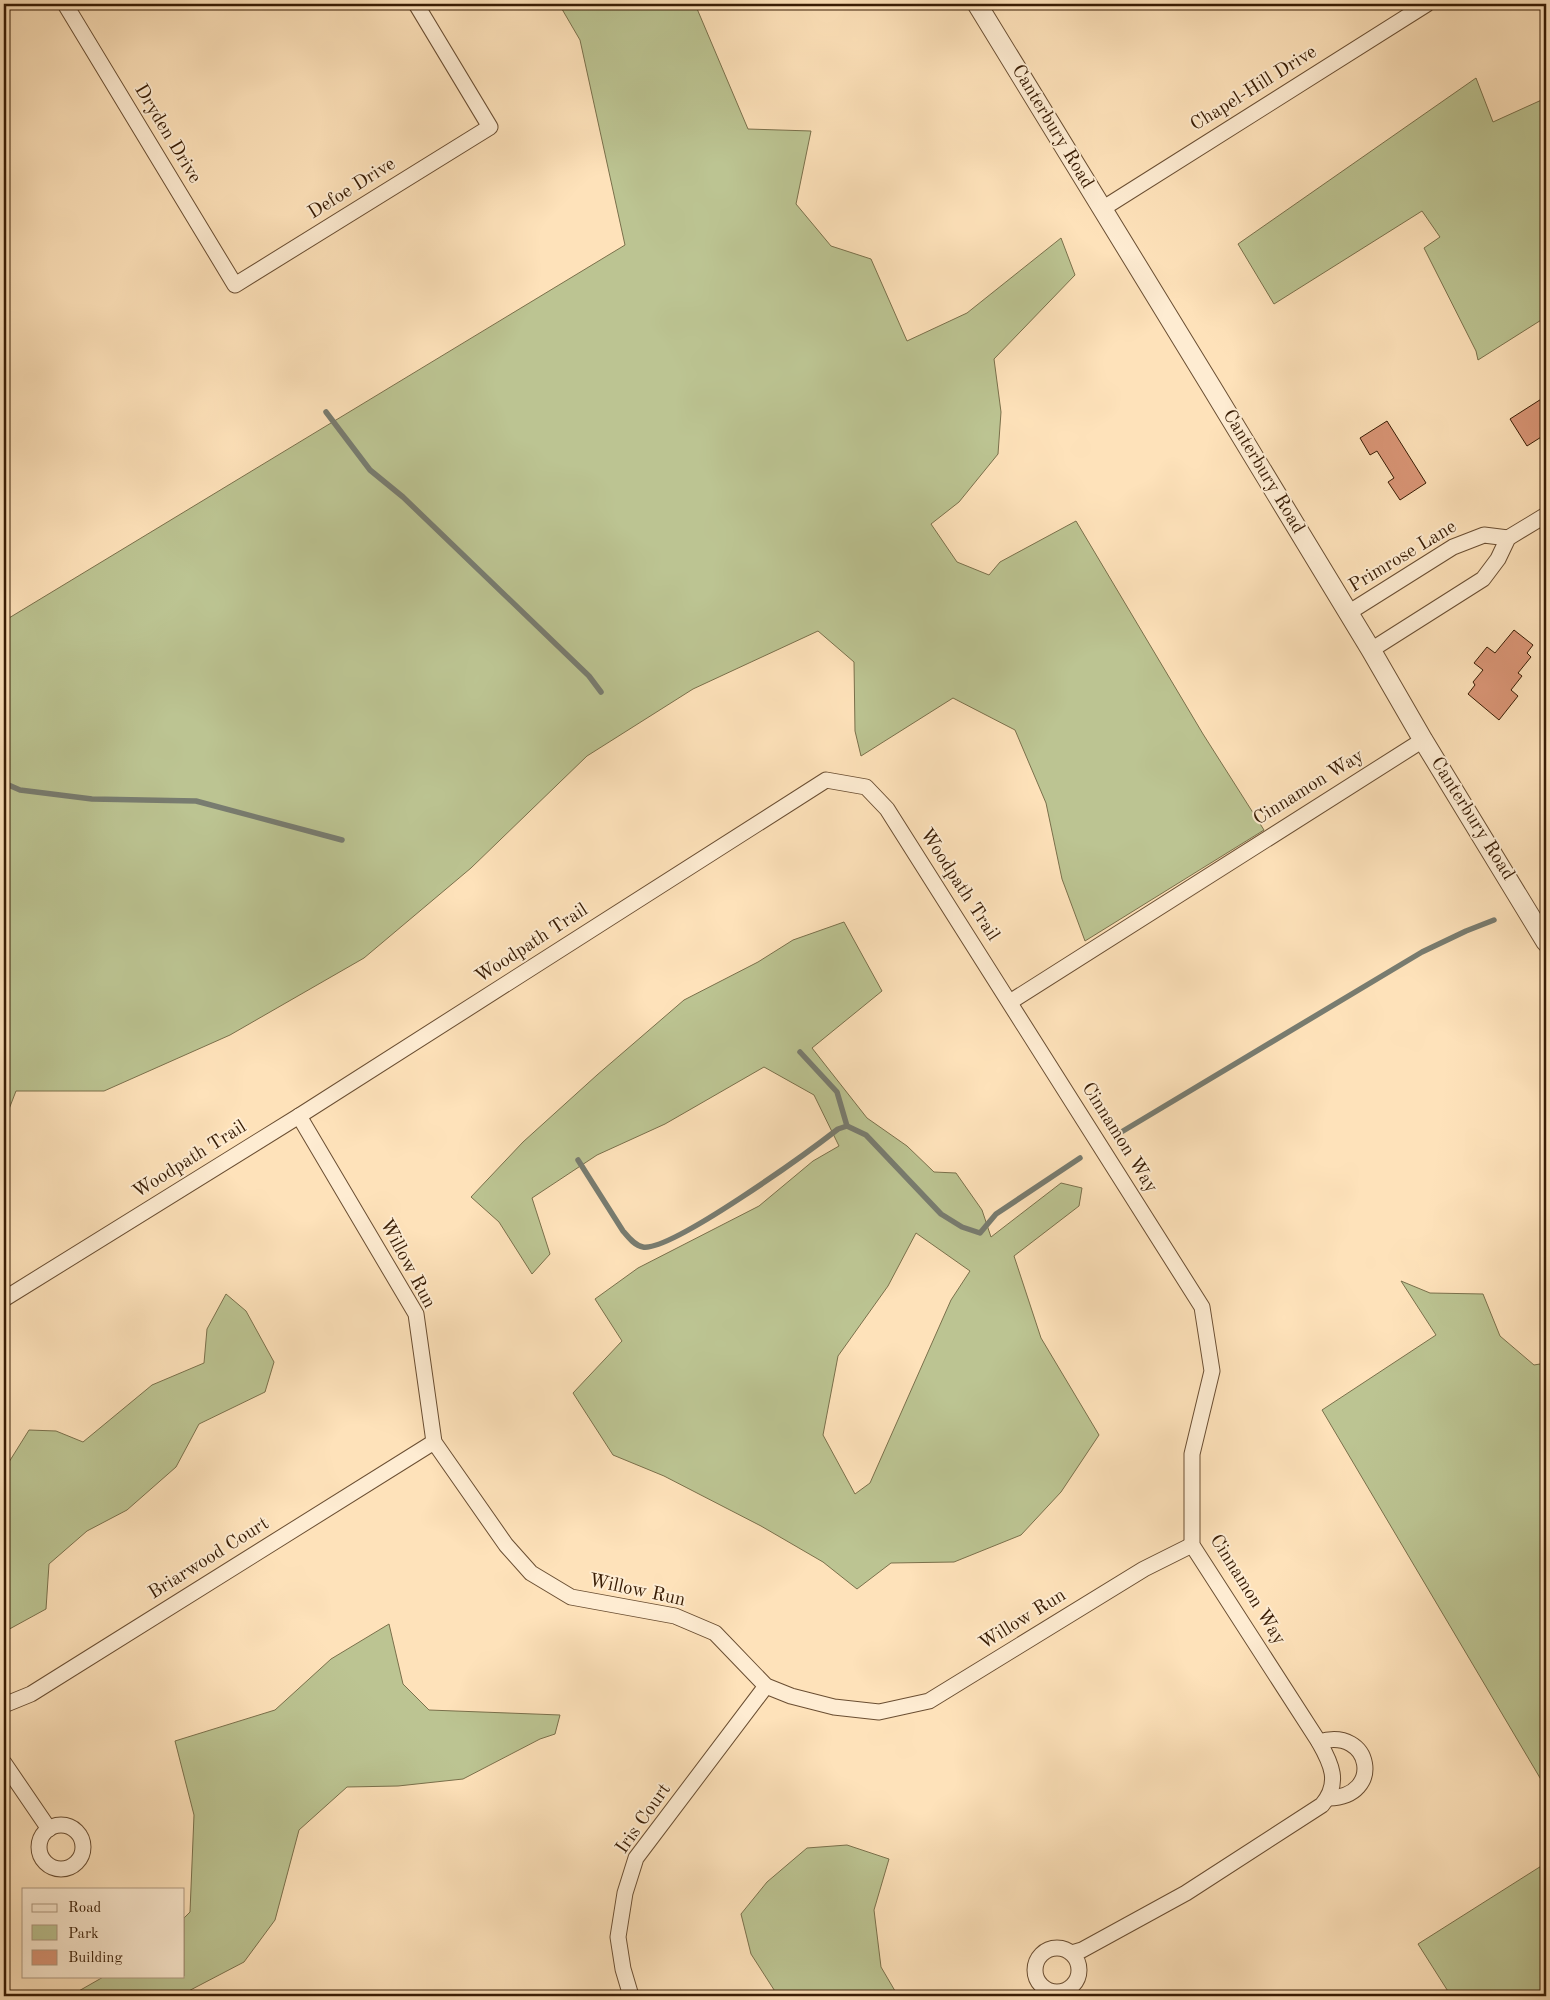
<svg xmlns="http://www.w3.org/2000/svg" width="1550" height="2000" viewBox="0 0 1550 2000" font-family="'Old Standard TT',serif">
	<rect width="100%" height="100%" fill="#fee2ba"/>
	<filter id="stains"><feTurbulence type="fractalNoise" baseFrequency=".004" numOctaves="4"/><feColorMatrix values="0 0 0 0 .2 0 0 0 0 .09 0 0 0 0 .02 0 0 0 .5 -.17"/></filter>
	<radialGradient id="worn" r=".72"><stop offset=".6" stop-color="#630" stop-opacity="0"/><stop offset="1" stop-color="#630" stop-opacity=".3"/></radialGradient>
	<g fill="#bcc492" stroke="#7a704b" fill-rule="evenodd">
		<polygon points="559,4 695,4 748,129 811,131 796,204 831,246 871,259 907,341 967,313 1061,238 1075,275 994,359 1001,412 998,454 959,502 931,524 957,562 989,575 1000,562 1076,521 1203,734 1264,830 1085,941 1062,879 1046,803 1015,730 953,698 861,756 855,731 854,662 818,631 693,689 587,756 471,868 364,958 230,1035 104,1091 16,1091 4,1122 4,621 625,245 580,40"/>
		<polygon points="1476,78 1493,122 1546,98 1546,317 1478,360 1476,351 1424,248 1440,237 1422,211 1274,304 1238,244"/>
		<path d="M844,922L882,991L812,1048L867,1118L907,1146L934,1172L956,1173L982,1210L991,1237L1061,1183L1082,1188L1079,1206L1014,1256L1041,1338L1099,1435L1061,1492L1021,1535L954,1562L891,1563L857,1589L823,1562L761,1526L664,1476L613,1455L573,1393L622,1341L595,1299L638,1268L759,1206L813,1161L839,1146L814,1095L764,1067L665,1124L597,1155L532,1198L550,1254L532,1274L499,1222L471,1197L523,1142L597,1075L684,1000L758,962L793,940ZM916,1233L970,1271L951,1300L870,1483L855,1494L823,1435L838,1356L888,1286Z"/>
		<polygon points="1401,1281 1430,1293 1483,1294 1500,1336 1534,1365 1546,1363 1546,1788 1322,1410 1436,1335"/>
		<polygon points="226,1294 246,1311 274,1362 265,1392 199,1424 176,1467 127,1510 87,1531 49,1564 46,1609 4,1632 4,1470 29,1430 56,1431 83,1442 152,1385 204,1363 207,1329"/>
		<polygon points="389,1624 403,1684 429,1710 560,1715 555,1734 540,1739 463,1779 398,1786 347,1787 299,1830 275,1920 244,1962 179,1996 70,1996 105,1976 184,1976 184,1918 190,1912 194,1815 175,1741 275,1710 331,1659"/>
		<polygon points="847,1845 889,1859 874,1910 881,1967 898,1996 778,1996 751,1954 741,1914 767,1882 807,1848"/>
		<polygon points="1546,1863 1546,1996 1451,1996 1418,1944"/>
	</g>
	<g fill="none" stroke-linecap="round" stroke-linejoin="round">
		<g stroke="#787c70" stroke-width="5.5">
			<polyline points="326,412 370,470 403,497 589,676 601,692"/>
			<polyline points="4,783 20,790 92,799 196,801 342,840"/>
			<polyline points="800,1052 837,1092 847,1126"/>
			<polyline points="1123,1131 1422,952 1466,931 1494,920"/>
			<path d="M578,1160L623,1231C628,1237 635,1246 643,1247C671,1252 811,1150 838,1129L847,1126L866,1135L941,1214L962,1227L980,1233L996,1214L1080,1158"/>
		</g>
	</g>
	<g fill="#da9677" stroke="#381c04">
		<polygon points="1546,396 1546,434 1527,446 1510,419"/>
		<polygon points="1387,421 1426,483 1400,500 1388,482 1394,478 1377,451 1370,455 1360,438"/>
		<polygon points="1514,630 1533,645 1527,653 1531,657 1518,673 1522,676 1511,690 1518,696 1499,720 1468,694 1475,685 1473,682 1483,670 1474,663 1487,647 1495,653"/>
	</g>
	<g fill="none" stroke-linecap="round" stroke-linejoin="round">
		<g stroke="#6a4e32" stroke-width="17">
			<g id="minor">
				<polyline points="65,4 235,285 490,127 416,4"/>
				<polyline points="1102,209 1427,4"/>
				<polyline points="1348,613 1453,547 1484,535 1508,538"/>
				<polyline points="1371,650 1483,579 1498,559 1508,538 1546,515"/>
				<polyline points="1010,1002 1423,740"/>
				<polyline points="299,1116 416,1314 434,1442 506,1545 531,1573 571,1597 675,1616 715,1633 766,1686 791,1696 834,1707 879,1712 929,1701 1144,1569 1192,1545"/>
				<path d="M4,1299L299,1116L826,780L866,787L887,809L1202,1307L1212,1371L1192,1454V1545L1319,1742C1331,1763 1341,1783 1322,1805L1186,1893L1082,1950L1072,1953"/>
				<polyline points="4,1705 31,1694 434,1442"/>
				<path d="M1319,1742C1372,1726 1384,1797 1329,1798"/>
				<polyline points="4,1763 49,1829"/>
				<circle cx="61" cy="1847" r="22"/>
				<circle cx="1057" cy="1970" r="22"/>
				<polyline points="631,1996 623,1969 618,1937 625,1893 636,1858 766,1686"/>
			</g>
		</g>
		<g stroke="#6a4e32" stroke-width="21">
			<polyline id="tertiary" points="977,4 1212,388 1371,650 1423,740 1546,942"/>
		</g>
		<use href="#minor" stroke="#feecd2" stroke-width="15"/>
		<use href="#tertiary" stroke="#feecd2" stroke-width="19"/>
	</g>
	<g text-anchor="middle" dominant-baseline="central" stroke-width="4" stroke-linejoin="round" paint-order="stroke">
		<g font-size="19" fill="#381c04" stroke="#feecd2">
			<text transform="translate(1254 89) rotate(-32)">Chapel-Hill Drive</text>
			<text transform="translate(1052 127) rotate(59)">Canterbury Road</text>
			<text transform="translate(167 134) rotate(59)">Dryden Drive</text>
			<text transform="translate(352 189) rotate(-32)">Defoe Drive</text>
			<text transform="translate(1263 472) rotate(59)">Canterbury Road</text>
			<text transform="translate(1403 557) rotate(-31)">Primrose Lane</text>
			<text transform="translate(1309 788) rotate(-32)">Cinnamon Way</text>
			<text transform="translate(1472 819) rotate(58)">Canterbury Road</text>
			<text transform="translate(959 885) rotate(57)">Woodpath Trail</text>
			<text transform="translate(532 944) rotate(-33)">Woodpath Trail</text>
			<text transform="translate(1119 1138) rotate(58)">Cinnamon Way</text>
			<text transform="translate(190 1160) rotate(-32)">Woodpath Trail</text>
			<text transform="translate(407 1264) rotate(62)">Willow Run</text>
			<text transform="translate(209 1559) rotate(-32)">Briarwood Court</text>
			<text transform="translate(1247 1590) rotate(58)">Cinnamon Way</text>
			<text transform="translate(637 1591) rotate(12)">Willow Run</text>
			<text transform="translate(1023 1620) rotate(-32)">Willow Run</text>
			<text transform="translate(644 1819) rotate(-55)">Iris Court</text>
		</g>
	</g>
	<rect width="1550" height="2000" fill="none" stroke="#fee2ba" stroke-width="20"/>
	<rect x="5" y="5" width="1540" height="1990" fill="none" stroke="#381c04" stroke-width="2.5"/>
	<rect x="10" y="10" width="1530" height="1980" fill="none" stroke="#381c04"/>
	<rect x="22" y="1888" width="162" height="90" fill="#feecd2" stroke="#af9980"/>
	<rect x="32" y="1904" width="25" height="8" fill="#feecd2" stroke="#af9980"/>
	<text x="68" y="1912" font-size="15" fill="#381c04">Road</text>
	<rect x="32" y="1925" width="25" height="15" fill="#bcc492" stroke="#af9980"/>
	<text x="68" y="1938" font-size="15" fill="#381c04">Park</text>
	<rect x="32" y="1950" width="25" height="15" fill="#da9677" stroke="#af9980"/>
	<text x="68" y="1962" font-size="15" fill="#381c04">Building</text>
	<rect width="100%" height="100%" filter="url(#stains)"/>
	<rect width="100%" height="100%" fill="url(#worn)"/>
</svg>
